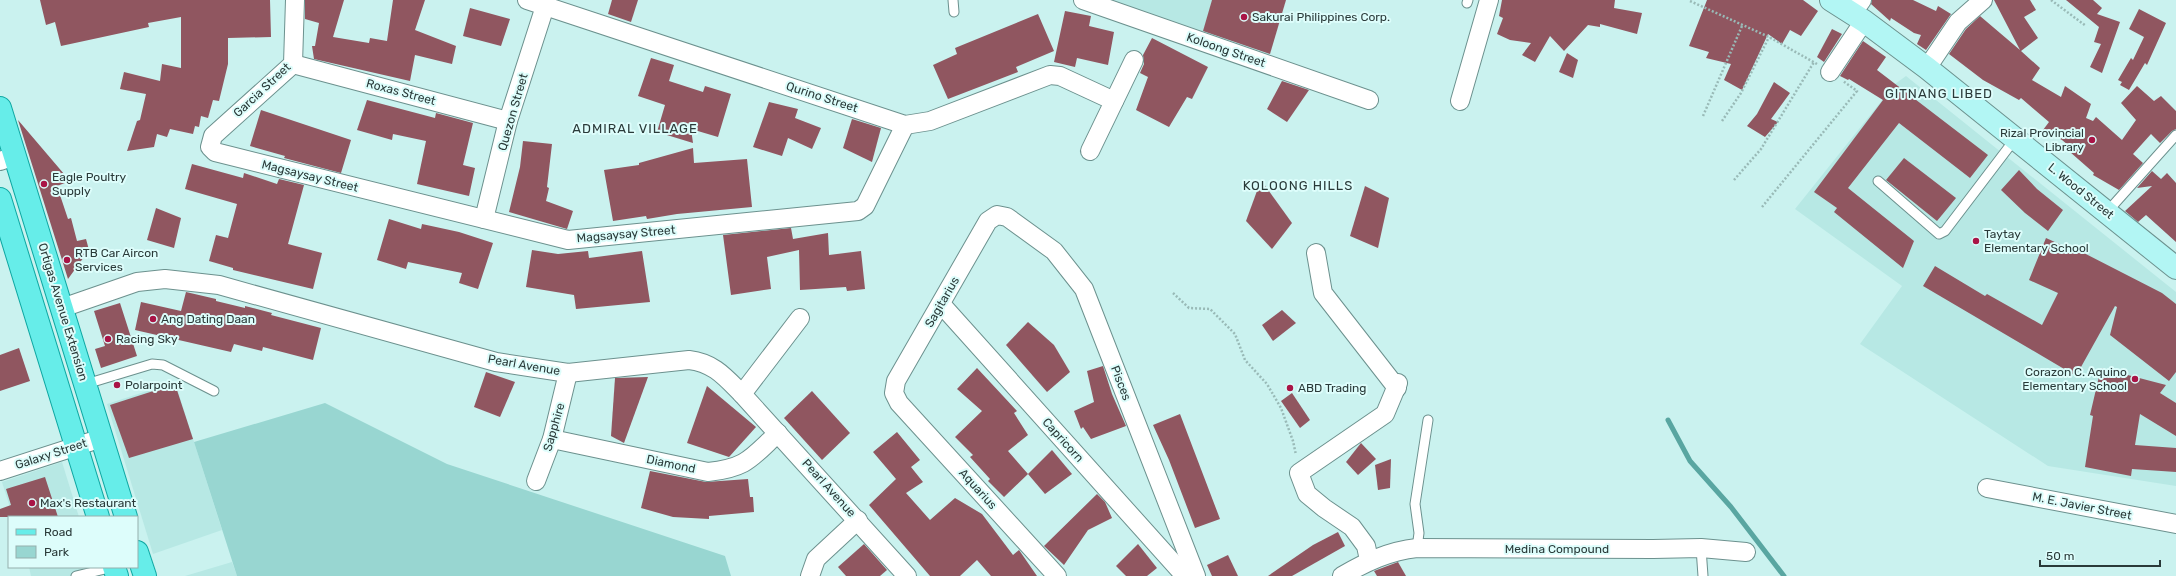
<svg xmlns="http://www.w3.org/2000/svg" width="2176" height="576" viewBox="0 0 2176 576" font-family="Rubik,sans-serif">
	<rect width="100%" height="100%" fill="#caf2ef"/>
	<g fill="#b7e8e4">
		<polygon points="1091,0 1285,0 1267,61"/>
		<polygon points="1906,76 2176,292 2176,486 2048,466 1860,344 1902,286 1795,209 1895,84"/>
		<polygon points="175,382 222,530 153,554 107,404"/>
		<polygon points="62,462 79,517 13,517 2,482"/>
		<polygon points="232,562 237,576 185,576"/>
		<polygon points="29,567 94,567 96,576 31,576"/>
	</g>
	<polygon fill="#98d6d1" points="325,403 447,464 725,556 731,576 237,576 194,442"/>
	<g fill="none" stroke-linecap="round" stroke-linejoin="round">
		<polyline stroke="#59a6a1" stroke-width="5" points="1668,420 1690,461 1731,507 1784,576"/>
	</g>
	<g fill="#905660">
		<polygon points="40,0 270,0 271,37 228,38 228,64 219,101 213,100 208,118 201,116 199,127 195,126 193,134 170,129 167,137 157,134 154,147 127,151 137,121 140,120 146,94 120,89 124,72 160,81 162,64 181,68 181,17 148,23 149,27 61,46 55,22 46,25"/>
		<polygon points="305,0 344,0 333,37 369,43 370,38 387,41 393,0 425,0 415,30 456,46 452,64 415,55 410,81 314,59 312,46 315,46 319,23 305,19"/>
		<polygon points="612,0 638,0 631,22 608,14"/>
		<polygon points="1212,0 1286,0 1270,54 1203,31"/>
		<polygon points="1502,0 1615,0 1614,8 1642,13 1637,34 1600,24 1600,27 1588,25 1564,51 1550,36 1535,62 1522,55 1531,43 1510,40 1497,34 1503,18 1499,16"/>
		<polygon points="1707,0 1803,0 1818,11 1801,36 1790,30 1782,44 1768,34 1742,90 1724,80 1731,64 1706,58 1709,52 1689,46"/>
		<polygon points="1872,0 1913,0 1936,11 1938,6 1951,14 1926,50 1917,44 1921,35 1914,33 1891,18 1890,21 1871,4"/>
		<polygon points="1994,0 2030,0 2036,10 2024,17 2038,38 2021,51 2040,68 2032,80 2061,97 2065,86 2091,104 2086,118 2093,121 2096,117 2122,140 2136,120 2121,103 2137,86 2154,101 2161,96 2176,111 2176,129 2172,131 2160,143 2151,134 2133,154 2143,163 2119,190 2093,175 2094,173 2070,152 2073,149 2062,140 2043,130 2049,122 2021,98 2019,100 1983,80 1949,54 1966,29 1980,16 2020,50"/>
		<polygon points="2066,0 2093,0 2102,8 2097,14 2120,22 2102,73 2090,67 2101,44 2094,42 2099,27"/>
		<polygon points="470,8 510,19 501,46 463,36"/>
		<polygon points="2139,9 2166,23 2147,65 2145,63 2129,90 2120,85 2122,82 2118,80 2131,58 2133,60 2144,37 2129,29"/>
		<polygon points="1065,11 1091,16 1089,26 1114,32 1108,65 1077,58 1075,67 1054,62"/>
		<polygon points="1038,14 1054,51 1016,67 1018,72 948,99 933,65 957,54 955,48"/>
		<polygon points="1832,29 1842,34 1824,62 1817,57"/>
		<polygon points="1152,38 1208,67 1192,99 1187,97 1169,127 1136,110 1148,77 1140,73 1144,64 1143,55"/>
		<polygon points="1863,41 1886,57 1877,70 1988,155 1970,178 1899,123 1848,188 1914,241 1903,268 1834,212 1837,208 1814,192 1883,100 1849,79 1848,80 1840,76"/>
		<polygon points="1567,53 1578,60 1573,78 1559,72"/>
		<polygon points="651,58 674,65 669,81 703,92 705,86 731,94 718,137 691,129 693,143 657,132 665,105 638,96"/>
		<polygon points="1282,81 1309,90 1287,122 1267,109"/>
		<polygon points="1774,82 1790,93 1771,119 1778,122 1765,137 1747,126 1757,114"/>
		<polygon points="367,100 435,118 436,113 473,123 463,165 475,168 469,196 417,184 426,141 393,134 392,140 357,130"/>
		<polygon points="769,102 798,109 795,118 821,128 812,149 788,138 782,156 753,147"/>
		<polygon points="261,110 351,140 341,173 284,158 285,156 250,146"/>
		<polygon points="852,119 881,128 872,162 843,148"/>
		<polygon points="18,120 70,181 57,186 68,219 71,218 77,241 86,239 89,250 68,279"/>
		<polygon points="523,141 552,144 547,187 549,188 546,201 573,211 567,229 509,212 520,167"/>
		<polygon points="693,148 694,163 747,159 752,207 677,214 647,219 646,216 613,221 604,170 639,165 639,163"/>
		<polygon points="1904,158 1956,198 1937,221 1886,180"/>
		<polygon points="192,164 243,178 244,173 277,184 279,179 304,185 288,244 322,253 313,289 233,270 233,268 209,261 216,235 228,238 237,204 185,189"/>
		<polygon points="2019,170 2037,189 2063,210 2048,231 2025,213 2001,190"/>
		<polygon points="2152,171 2161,179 2167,173 2176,183 2176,242 2146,215 2138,222 2125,211 2152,186 2137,188"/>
		<polygon points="1261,180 1292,223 1272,249 1246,221"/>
		<polygon points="1365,186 1389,198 1378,248 1350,236"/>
		<polygon points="156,208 181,218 174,248 147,240"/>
		<polygon points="389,219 421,229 422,224 459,232 493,243 478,289 459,283 462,273 408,262 406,269 377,260"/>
		<polygon points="791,228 793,239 828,233 829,255 861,251 865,289 847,291 846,287 800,290 799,250 767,257 771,289 731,295 723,235"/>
		<polygon points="2046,238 2079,253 2080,251 2162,293 2176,304 2176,372 2169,381 2110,335 2117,307 2115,306 2076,376 1923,286 1935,266 1985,296 1987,294 2042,325 2058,293 2029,280"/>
		<polygon points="532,250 558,254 588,251 589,258 642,251 650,302 576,309 574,295 526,287"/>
		<polygon points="186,292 216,299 216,301 245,308 245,306 272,313 271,315 321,328 313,360 263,347 262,351 234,344 231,352 135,330 141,302 181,311"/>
		<polygon points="120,303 137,356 101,368 95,349 105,346 94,311"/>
		<polygon points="1282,310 1296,323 1273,341 1262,325"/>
		<polygon points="1028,322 1054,345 1070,372 1047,392 1006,345"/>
		<polygon points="19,348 30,381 0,391 0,355"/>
		<polygon points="1103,366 1112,394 1126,426 1091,439 1083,427 1081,429 1074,411 1094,402 1087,371"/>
		<polygon points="977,368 1017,411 1014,413 1028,435 1008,451 1028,474 1004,497 988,481 990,479 970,457 973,455 955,437 982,411 957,389"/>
		<polygon points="2101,368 2166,385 2160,393 2176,403 2176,436 2140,414 2135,445 2176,448 2176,472 2132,469 2131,476 2085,467 2093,416 2090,415"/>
		<polygon points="486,372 515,382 500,417 474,407"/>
		<polygon points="648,377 624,443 611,436 615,378"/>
		<polygon points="175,384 193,439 129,458 110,405"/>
		<polygon points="707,386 756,427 729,457 687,443"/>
		<polygon points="812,391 850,433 822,460 784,418"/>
		<polygon points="1292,393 1310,420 1300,428 1281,401"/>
		<polygon points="1180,414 1220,519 1195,528 1169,460 1153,425"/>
		<polygon points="897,432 920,460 911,467 923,482 906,493 930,520 955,498 982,514 1013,555 1019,550 1037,576 991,576 977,560 960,576 930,576 869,505 896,479 873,452"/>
		<polygon points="1361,443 1376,459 1358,475 1346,462"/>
		<polygon points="1052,450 1072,474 1045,494 1028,474"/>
		<polygon points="1391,459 1390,488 1378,490 1375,465"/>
		<polygon points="650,471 706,482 748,479 750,497 753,497 754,512 709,516 709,519 673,517 641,508"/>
		<polygon points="45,477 58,517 0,517 0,509 11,505 6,489"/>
		<polygon points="1097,494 1105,502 1112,518 1088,530 1064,565 1044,546"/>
		<polygon points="1338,532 1345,546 1292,576 1268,576 1313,545"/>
		<polygon points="864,544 887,570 880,576 846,576 838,567"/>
		<polygon points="1138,544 1157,568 1147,576 1126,576 1116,566"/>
		<polygon points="1228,555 1238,576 1212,576 1207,565"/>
		<polygon points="1398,562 1406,576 1377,576 1374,571"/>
	</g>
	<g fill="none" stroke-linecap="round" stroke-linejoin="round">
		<g stroke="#6c918e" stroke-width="11">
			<g id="lane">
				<polyline points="953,0 954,12"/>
				<polyline points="1467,3 1468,0"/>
				<polyline points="1878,181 1939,234 1945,231 2015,139"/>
				<polyline points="2107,212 2176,135"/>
				<polyline points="86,384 152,364 163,365 214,391"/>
				<polyline points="1417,548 1419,533 1415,504 1428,420"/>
				<polyline points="1701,548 1703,576"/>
				<polyline points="76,576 113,567"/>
			</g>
		</g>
		<g stroke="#6c918e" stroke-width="20">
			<g id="street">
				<polyline points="295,0 293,64 213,136 210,147 215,152 568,240 858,211 865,206 905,125"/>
				<polyline points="527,0 905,125 930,121 1050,75 1060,76 1114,101"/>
				<polyline points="1083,0 1369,100"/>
				<polyline points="1852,14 1862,0"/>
				<polyline points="293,64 508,121"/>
				<polyline points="1927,68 1958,22 1983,0"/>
				<polyline points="1830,72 1864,21"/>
				<polyline points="1460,101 1489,0"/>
				<polyline points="1090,151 1134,60"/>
				<polyline points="0,161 15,156"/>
				<polyline points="484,219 508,121 547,0"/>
				<polyline points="1316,253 1323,293 1397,388"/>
				<polyline points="941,304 1185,576"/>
				<path d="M62,308L137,282L165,279L219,285L496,362L568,373L689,360C714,363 725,377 742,394L907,576"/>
				<polyline points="742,394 800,318"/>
				<path d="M552,439L708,472C747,468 751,458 778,433"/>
				<polyline points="0,471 102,438"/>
				<polyline points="536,481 552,439 568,373"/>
				<polyline points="1987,488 2176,524"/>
				<polyline points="1369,560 1366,546 1352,527 1324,508 1307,494 1299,473 1385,414 1398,383"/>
				<polyline points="810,576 816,559 858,520"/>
				<polyline points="1057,576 899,403 894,393 896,381 988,221 997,215 1007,217 1054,251 1084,289 1196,576"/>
				<path d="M1342,576C1366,562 1389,551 1417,548L1653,549L1701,548L1746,552"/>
			</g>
		</g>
		<g stroke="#6c918e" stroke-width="24">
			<polyline id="secondary" points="1831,0 1864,21 1927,68 2176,268"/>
		</g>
		<g stroke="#0fa7a2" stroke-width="24">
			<g id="primary">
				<polyline points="0,108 126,517"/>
				<polyline points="0,199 98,517"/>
				<polyline points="137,552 145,576"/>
				<polyline points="114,567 117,576"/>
			</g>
		</g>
		<g stroke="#99bab7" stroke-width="2.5" stroke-dasharray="2 2" stroke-linecap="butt">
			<polyline points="2051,0 2086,26"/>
			<polyline points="1690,1 1769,37 1817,64"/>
			<polyline points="1703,116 1742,26"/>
			<polyline points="1722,121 1741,93 1769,37"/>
			<polyline points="1734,180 1761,149 1814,62"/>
			<polyline points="1762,207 1857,91 1843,81"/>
			<polyline points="1173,293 1189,308 1210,309 1235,334 1245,360 1267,384 1281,408 1293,441 1296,455"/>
		</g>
		<use href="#lane" stroke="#fff" stroke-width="9"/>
		<use href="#street" stroke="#fff" stroke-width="18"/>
		<use href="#secondary" stroke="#b2f6f4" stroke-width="22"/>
		<use href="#primary" stroke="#66ede9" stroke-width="22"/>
	</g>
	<g fill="#a91446" stroke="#ddfdfb" stroke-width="1.5">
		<circle cx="1244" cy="17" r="4"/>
		<circle cx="2092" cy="140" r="4"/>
		<circle cx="44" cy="184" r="4"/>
		<circle cx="1976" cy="241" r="4"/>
		<circle cx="67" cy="260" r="4"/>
		<circle cx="153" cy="319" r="4"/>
		<circle cx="108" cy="339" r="4"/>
		<circle cx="2135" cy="379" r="4"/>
		<circle cx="117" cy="385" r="4"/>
		<circle cx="1290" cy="388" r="4"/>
		<circle cx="32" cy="503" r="4"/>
	</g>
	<g text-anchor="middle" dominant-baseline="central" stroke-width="4" stroke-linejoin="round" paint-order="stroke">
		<g font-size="12" fill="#2a3a39" stroke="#ddfdfb" text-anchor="start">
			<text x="1252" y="17">Sakurai Philippines Corp.</text>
			<text x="2084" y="133" text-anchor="end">Rizal Provincial<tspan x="2084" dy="14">Library</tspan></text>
			<text x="52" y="177">Eagle Poultry<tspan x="52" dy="14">Supply</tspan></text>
			<text x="1984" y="234">Taytay<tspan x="1984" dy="14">Elementary School</tspan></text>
			<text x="75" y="253">RTB Car Aircon<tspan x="75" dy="14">Services</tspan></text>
			<text x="161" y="319">Ang Dating Daan</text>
			<text x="116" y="339">Racing Sky</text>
			<text x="2127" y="372" text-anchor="end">Corazon C. Aquino<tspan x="2127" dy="14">Elementary School</tspan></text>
			<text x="125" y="385">Polarpoint</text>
			<text x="1298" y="388">ABD Trading</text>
			<text x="40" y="503">Max's Restaurant</text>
		</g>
		<g font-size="12" fill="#2a3a39" stroke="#ddfdfb">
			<text transform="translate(1226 50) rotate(19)">Koloong Street</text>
			<text transform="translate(262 90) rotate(-43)">Garcia Street</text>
			<text transform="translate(401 92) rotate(15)">Roxas Street</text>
			<text transform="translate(822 97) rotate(18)">Qurino Street</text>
			<text transform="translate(513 112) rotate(-74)">Quezon Street</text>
			<text transform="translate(310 176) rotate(14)">Magsaysay Street</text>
			<text transform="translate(2081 191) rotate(39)">L. Wood Street</text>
			<text transform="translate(626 234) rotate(-5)">Magsaysay Street</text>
			<text transform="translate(942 302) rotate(-60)">Sagitarius</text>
			<text transform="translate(63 312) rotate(73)">Ortigas Avenue Extension</text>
			<text transform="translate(524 365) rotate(10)">Pearl Avenue</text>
			<text transform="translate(1121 383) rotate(69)">Pisces</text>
			<text transform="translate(554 427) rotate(-74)">Sapphire</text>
			<text transform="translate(1063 440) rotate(48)">Capricorn</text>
			<text transform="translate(51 454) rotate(-18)">Galaxy Street</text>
			<text transform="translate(671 464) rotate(12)">Diamond</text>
			<text transform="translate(829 488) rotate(48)">Pearl Avenue</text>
			<text transform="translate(978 489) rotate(48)">Aquarius</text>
			<text transform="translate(2082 506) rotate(11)">M. E. Javier Street</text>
			<text x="1557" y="549">Medina Compound</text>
		</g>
		<g font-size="13" letter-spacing="1" fill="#2a3a39" stroke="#ddfdfb">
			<text x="1939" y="93">GITNANG LIBED</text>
			<text x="635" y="128">ADMIRAL VILLAGE</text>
			<text x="1298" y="185">KOLOONG HILLS</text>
		</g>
	</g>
	<rect x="8" y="516" width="130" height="52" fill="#ddfdfb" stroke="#95afad"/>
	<rect x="16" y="529" width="20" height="6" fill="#66ede9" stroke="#95afad"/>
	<text x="44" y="536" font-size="12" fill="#2a3a39">Road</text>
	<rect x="16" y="546" width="20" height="12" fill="#98d6d1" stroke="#95afad"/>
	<text x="44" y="556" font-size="12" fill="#2a3a39">Park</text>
	<path d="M2040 560v6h120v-6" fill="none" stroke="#2a3a39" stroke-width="2"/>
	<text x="2046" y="560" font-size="12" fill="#2a3a39" stroke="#ddfdfb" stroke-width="3" paint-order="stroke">50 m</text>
</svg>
